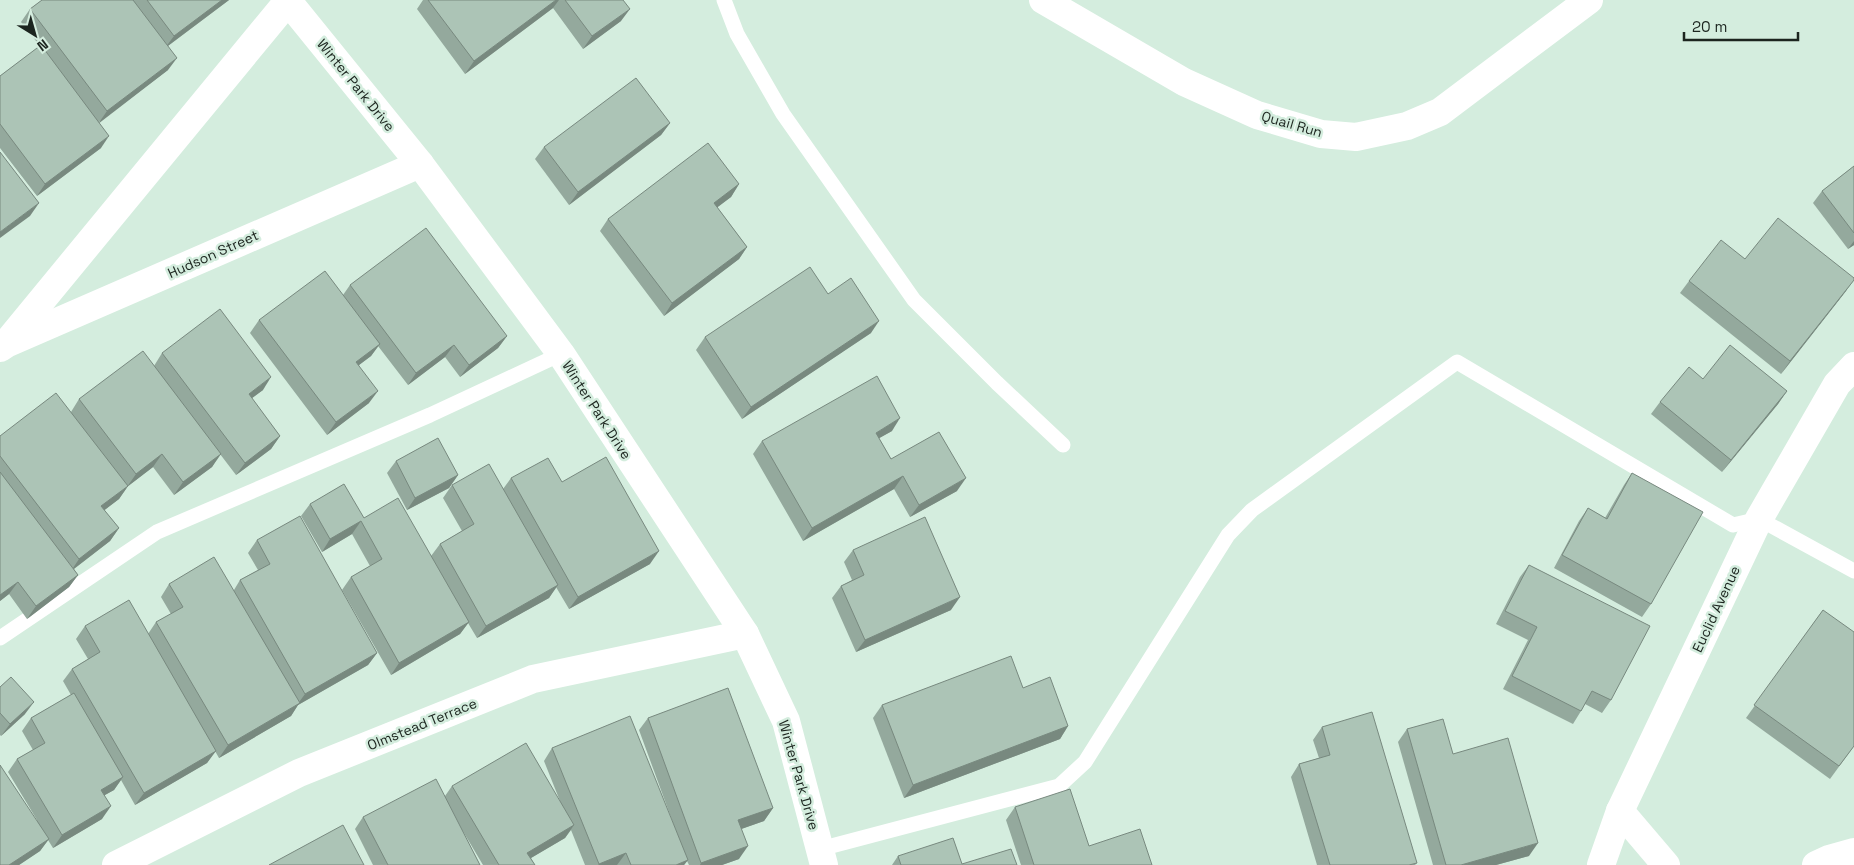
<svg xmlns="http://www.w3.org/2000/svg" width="1854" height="865" viewBox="0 0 1854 865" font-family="'Space Grotesk',sans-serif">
	<rect width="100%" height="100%" fill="#d4edde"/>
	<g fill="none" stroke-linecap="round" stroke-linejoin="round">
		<g stroke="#fff" stroke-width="15">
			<polyline points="724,0 737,34 783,114 914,300 997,383 1063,445"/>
			<polyline points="0,638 157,532 430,415 561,354"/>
			<polyline points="820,849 1059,786 1085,762 1228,535 1252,510 1457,362 1733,525 1759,519 1854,571"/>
		</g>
		<g stroke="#fff" stroke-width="28">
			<polyline points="287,0 420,164 561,354 745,634 786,721 824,865"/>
			<polyline points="1043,0 1184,82 1257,115 1321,134 1356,137 1407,126 1440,112 1589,0"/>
			<polyline points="9,340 288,1"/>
			<polyline points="0,348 6,344 420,164"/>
			<polyline points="1620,811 1666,865"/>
			<polyline points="116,865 299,773 533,679 745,634"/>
			<polyline points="1601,865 1620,811 1759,519 1837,384 1854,366"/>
		</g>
		<polyline stroke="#fff" stroke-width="28" points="1816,865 1829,859 1854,852"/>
	</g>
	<g fill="#94a99d">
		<polygon points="42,0 229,0 168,46 168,70 99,122 101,148 37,196 0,148 0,76 40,46 21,22 30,9"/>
		<polygon points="423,0 623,0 621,21 583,49 553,8 465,74 417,9"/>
		<polygon points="670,123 661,135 569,205 535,159 544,147"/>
		<polygon points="1854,166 1854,245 1848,249 1813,203 1822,191"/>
		<polygon points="739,184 731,197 717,207 747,247 739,259 664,316 600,231 608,219"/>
		<polygon points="1745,259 1846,291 1781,374 1680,293 1689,281"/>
		<polygon points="350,285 507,336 498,348 460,377 445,357 408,385 378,346 371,356 359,365 369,403 327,435 250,333 259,320 343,295"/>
		<polygon points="828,294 871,333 742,419 696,350 705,337"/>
		<polygon points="162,353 263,390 251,398 280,436 271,449 236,475 220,454 212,467 174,495 153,467 128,486 119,499 104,510 119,528 110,541 74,569 78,575 69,587 27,619 9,594 0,601 0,436 71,412 79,399 154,366"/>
		<polygon points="1703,379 1787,391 1778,404 1722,472 1651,414 1660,402"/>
		<polygon points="892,431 879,438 891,459 957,491 910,517 894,489 803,541 753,454 762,441"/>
		<polygon points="396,461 458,475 449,488 407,510 387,473"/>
		<polygon points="1632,473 1651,604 1642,617 1554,568 1579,521 1588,508 1605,518 1624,485"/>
		<polygon points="511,478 562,482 650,564 569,609 556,587 549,598 477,638 468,623 460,634 391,675 342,590 351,577 370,566 352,534 322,552 301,516 310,504 364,518 431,556 440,544 462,531 443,498 452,485 503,489"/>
		<polygon points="257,540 377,653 368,665 298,705 291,716 219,758 215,751 207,763 135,805 121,780 114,790 105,795 102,819 53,848 48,840 40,851 19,865 0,865 37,820 8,772 17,759 33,750 22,731 31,718 71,695 63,681 72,669 88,659 76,639 85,626 148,634 156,622 171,614 161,597 169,584 234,590 240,580 258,570 248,553"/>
		<polygon points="853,550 951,610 856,652 832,598 841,586 852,580 844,562"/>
		<polygon points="1529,565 1611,700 1602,713 1585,704 1581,711 1573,724 1503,689 1528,640 1496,624 1520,577"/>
		<polygon points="1823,610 1854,746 1830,779 1746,718"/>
		<polygon points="0,687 25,714 1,736 0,735"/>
		<polygon points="1023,688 1068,726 1060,739 904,798 873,718 882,705"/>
		<polygon points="648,718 773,808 764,821 741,829 739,859 722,865 689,865 687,861 684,865 585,865 571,830 565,838 531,858 535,865 483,865 461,828 480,865 373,865 355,829 363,817 445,796 452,786 560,801 544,761 552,748 676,831 639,730"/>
		<polygon points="1322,727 1417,863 1415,865 1317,865 1291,777 1299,764 1319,758 1313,740"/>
		<polygon points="1407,729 1453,754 1529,856 1496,865 1433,865 1398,742"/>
		<polygon points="1015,807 1089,846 1152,865 1021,865 1006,820"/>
		<polygon points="898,856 962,864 1017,865 892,865"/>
	</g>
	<g fill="#78897f">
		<polygon points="222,0 229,0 165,48 174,36"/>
		<polygon points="556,0 559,0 553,8 465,74 474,61"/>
		<polygon points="630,9 621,21 583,49 592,36"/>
		<polygon points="177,58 168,70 98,124 107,111"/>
		<polygon points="670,123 661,135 569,205 578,192"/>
		<polygon points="109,136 101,148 37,196 45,184"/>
		<polygon points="739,184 731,197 706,216 714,203"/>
		<polygon points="39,203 30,216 0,238 0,232"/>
		<polygon points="1854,241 1854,245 1848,249"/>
		<polygon points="747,247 739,259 664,316 672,303"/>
		<polygon points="1854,280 1846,291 1781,374 1790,361"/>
		<polygon points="879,321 871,333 742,419 751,407"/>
		<polygon points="507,336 498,348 460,377 469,365"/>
		<polygon points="380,344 371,356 347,374 356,362"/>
		<polygon points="454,345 445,357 408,385 416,373"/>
		<polygon points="271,377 263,390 240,407 249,394"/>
		<polygon points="378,391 369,403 327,435 336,422"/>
		<polygon points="1787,391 1778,404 1722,472 1731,460"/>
		<polygon points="900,418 892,431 867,445 876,433"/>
		<polygon points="280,436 271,449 236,475 245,463"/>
		<polygon points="162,454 153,467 127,487 136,474"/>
		<polygon points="221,454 212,467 174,495 183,482"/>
		<polygon points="458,475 449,488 407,510 415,498"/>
		<polygon points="903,476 894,489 803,541 812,528"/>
		<polygon points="966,478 957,491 910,517 919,505"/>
		<polygon points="128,486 119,499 93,519 101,506"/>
		<polygon points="361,521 352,534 322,552 330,539"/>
		<polygon points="119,528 110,541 71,571 79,559"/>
		<polygon points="659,551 650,564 569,609 578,597"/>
		<polygon points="78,575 69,587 27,619 36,606"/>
		<polygon points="18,582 9,594 0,601 0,595"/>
		<polygon points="558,585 549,598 477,638 486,626"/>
		<polygon points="960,597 951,610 856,652 865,640"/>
		<polygon points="469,622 460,634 391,675 399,663"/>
		<polygon points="377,653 368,665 298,705 291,716 219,758 228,745 297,705 305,694"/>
		<polygon points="34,702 25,714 1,736 10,724"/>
		<polygon points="1068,726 1060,739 904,798 913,785"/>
		<polygon points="216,751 207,763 135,805 144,793"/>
		<polygon points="123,777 114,790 92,802 101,790"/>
		<polygon points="111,806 102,819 53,848 62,835"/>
		<polygon points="773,808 764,821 730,833 738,820"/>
		<polygon points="574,825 565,838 519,865 527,853"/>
		<polygon points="49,839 40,851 19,865 9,865"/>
		<polygon points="1538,843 1529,856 1496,865 1461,865"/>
		<polygon points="748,846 739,859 722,865 700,865 701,863"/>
		<polygon points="626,853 617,865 598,865 599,864"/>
		<polygon points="688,860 684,865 676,865"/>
	</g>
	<g fill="#acc4b6" stroke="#78897f">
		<polygon points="42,0 133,0 177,58 107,111 30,9"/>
		<polygon points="147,0 222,0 174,36"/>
		<polygon points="428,0 556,0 474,61"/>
		<polygon points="565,0 623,0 630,9 592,36"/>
		<polygon points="41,45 109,136 45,184 0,124 0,76"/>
		<polygon points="636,78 670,123 578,192 544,147"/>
		<polygon points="708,143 739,184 714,203 747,247 672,303 608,219"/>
		<polygon points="0,152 39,203 0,232"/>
		<polygon points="1854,166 1854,233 1822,191"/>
		<polygon points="1778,218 1854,278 1854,280 1790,361 1689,281 1721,240 1745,259"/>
		<polygon points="426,228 507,336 469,365 454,345 416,373 350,285"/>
		<polygon points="810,267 828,294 851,278 879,321 751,407 705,337"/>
		<polygon points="325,271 380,344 356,362 378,391 336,422 259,320"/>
		<polygon points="220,309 271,377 249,394 280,436 245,463 162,353"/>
		<polygon points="1730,345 1787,391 1731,460 1660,402 1689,367 1703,379"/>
		<polygon points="143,351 221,454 183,482 162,454 136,474 79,399"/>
		<polygon points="877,376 900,418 876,433 891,459 939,432 966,478 919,505 903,476 812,528 762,441"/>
		<polygon points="56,393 128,486 101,506 119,528 79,559 0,456 0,436"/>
		<polygon points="438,438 458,475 415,498 396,461"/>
		<polygon points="606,457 659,551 578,597 511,478 548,458 562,482"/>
		<polygon points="489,464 558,585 486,626 440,544 474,524 452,485"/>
		<polygon points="0,472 78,575 36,606 18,582 0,595"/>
		<polygon points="1632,473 1703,512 1651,604 1562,555 1588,508 1607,519"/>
		<polygon points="344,484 364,518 398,498 469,622 399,663 351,577 382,559 361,521 330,539 310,504"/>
		<polygon points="300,516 377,653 305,694 240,580 270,564 257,540"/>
		<polygon points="925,517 960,597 865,640 841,586 864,575 853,550"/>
		<polygon points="214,557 300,703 228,745 156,622 183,607 169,584"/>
		<polygon points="1529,565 1650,626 1611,700 1592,691 1581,711 1512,676 1537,627 1505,611"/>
		<polygon points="129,600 216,751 144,793 72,669 100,652 85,626"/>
		<polygon points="1823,610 1854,632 1854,746 1839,766 1754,705"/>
		<polygon points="1011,656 1023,688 1050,677 1068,726 913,785 882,705"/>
		<polygon points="11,677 34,702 10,724 0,713 0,687"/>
		<polygon points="728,688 773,808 738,820 748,846 701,863 648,718"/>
		<polygon points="74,693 123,777 101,790 111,806 62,835 17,759 45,743 31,718"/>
		<polygon points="1372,712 1417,863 1409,865 1330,865 1299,764 1330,755 1322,727"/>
		<polygon points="630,716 688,860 676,865 631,865 626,853 599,864 552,748"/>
		<polygon points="1443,719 1453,754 1508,738 1538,843 1461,865 1446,865 1407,729"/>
		<polygon points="526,743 574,825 527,853 535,865 499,865 452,786"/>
		<polygon points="0,765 49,839 9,865 0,865"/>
		<polygon points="436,779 480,865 388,865 363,817"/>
		<polygon points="1070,789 1089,846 1140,829 1152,865 1034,865 1015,807"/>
		<polygon points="343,825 364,865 269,865"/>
		<polygon points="953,838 962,864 1011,849 1017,865 901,865 898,856"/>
	</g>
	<g text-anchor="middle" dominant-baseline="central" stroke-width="5" stroke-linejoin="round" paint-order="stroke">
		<g font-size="14" fill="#1c251f" stroke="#d4edde">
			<text transform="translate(356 85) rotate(51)">Winter Park Drive</text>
			<text transform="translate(1292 124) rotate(16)">Quail Run</text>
			<text transform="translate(213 254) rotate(-24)">Hudson Street</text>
			<text transform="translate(597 410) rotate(57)">Winter Park Drive</text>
			<text transform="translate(1716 609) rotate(-65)">Euclid Avenue</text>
			<text transform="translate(422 724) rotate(-22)">Olmstead Terrace</text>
			<text transform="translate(799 775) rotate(74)">Winter Park Drive</text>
		</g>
	</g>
	<g transform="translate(35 35) rotate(143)" stroke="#d4edde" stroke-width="4" paint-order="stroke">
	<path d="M0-4L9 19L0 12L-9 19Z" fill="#1c251f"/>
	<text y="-8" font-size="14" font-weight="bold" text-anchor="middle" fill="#1c251f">N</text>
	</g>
	<path d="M1684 32v8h114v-8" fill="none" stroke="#1c251f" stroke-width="2.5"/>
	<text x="1692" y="32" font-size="15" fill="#1c251f" stroke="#d4edde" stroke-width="4" paint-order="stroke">20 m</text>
</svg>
